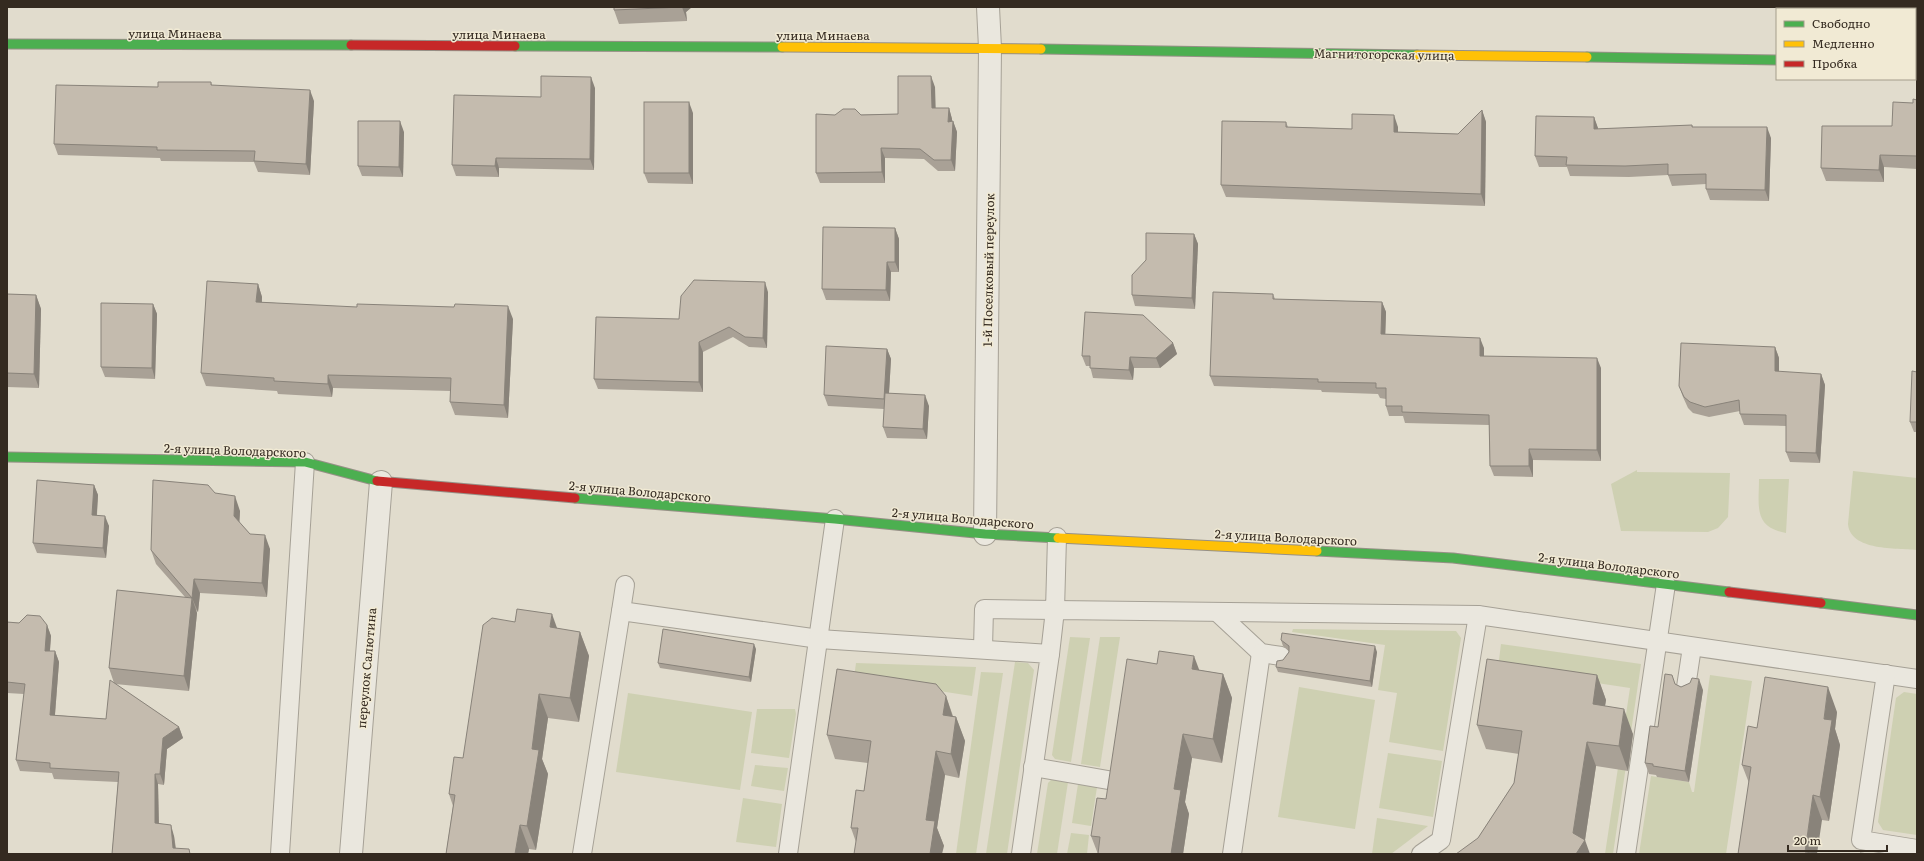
<svg xmlns="http://www.w3.org/2000/svg" width="1924" height="861" viewBox="0 0 1924 861" font-family="Literata,serif">
	<rect width="100%" height="100%" fill="#e1dccd"/>
	<g fill="#ced0b2">
		<polygon points="1637,470 1637,472 1730,473 1728,517 1718,528 1708,532 1621,531 1611,484"/>
		<path d="M1853,471L1917,478V550C1897,548 1850,551 1848,524Z"/>
		<path d="M1759,479H1789L1786,533C1753,527 1759,506 1759,479Z"/>
		<polygon points="1293,629 1456,631 1461,638 1443,751 1389,742 1397,693 1378,690 1385,645 1292,632"/>
		<polygon points="1070,637 1090,638 1071,762 1055,759 1052,755"/>
		<polygon points="1100,637 1120,637 1100,767 1081,764"/>
		<polygon points="1501,644 1641,664 1613,854 1605,854 1630,688 1498,668"/>
		<polygon points="1015,662 1028,663 1034,670 1007,854 986,854"/>
		<polygon points="856,663 976,667 972,696 854,678"/>
		<polygon points="981,672 1003,673 976,854 956,854"/>
		<polygon points="1710,675 1752,681 1726,854 1639,854 1651,776 1689,782 1692,792 1694,792"/>
		<polygon points="1299,687 1375,700 1355,829 1278,817"/>
		<polygon points="1904,692 1917,694 1917,835 1883,830 1878,822 1896,698"/>
		<polygon points="628,693 752,712 740,790 616,772"/>
		<polygon points="757,709 795,709 796,714 789,758 751,753"/>
		<polygon points="1388,753 1442,761 1433,817 1379,808"/>
		<polygon points="755,765 788,768 784,791 751,786"/>
		<polygon points="1052,779 1068,782 1057,854 1037,854 1048,783"/>
		<polygon points="1078,784 1097,787 1091,826 1072,823"/>
		<polygon points="743,798 782,804 776,847 736,842"/>
		<polygon points="1377,818 1428,826 1391,854 1372,854"/>
		<polygon points="1071,833 1089,835 1087,854 1067,854"/>
	</g>
	<g fill="none" stroke-linecap="round" stroke-linejoin="round">
		<g stroke="#a6a196" stroke-width="20">
			<g id="lane">
				<polyline points="621,611 625,585"/>
				<polyline points="1218,613 1261,653 1281,656"/>
				<polyline points="983,648 984,609 1055,610 1057,537"/>
				<polyline points="1050,654 1055,610 1478,615 1917,679"/>
				<polyline points="1886,674 1861,840 1917,849"/>
				<polyline points="1686,687 1692,647"/>
				<polyline points="1033,767 1108,780"/>
				<polyline points="280,854 305,462"/>
				<polyline points="582,854 621,611 819,639 1050,654 1021,854"/>
				<polyline points="788,854 835,519"/>
				<polyline points="1232,854 1261,653"/>
				<polyline points="1421,854 1441,840 1478,615"/>
				<polyline points="1626,854 1666,584"/>
			</g>
		</g>
		<g stroke="#a6a196" stroke-width="24">
			<g id="street">
				<polyline points="1915,62 1917,62"/>
				<polyline points="985,534 990,48 988,7"/>
				<polyline points="351,854 381,482"/>
			</g>
		</g>
		<g stroke="#969086" stroke-width="11">
			<g id="fast">
				<polyline points="7,44 351,45"/>
				<polyline points="515,46 782,47"/>
				<polyline points="1041,49 1417,55"/>
				<polyline points="1587,57 1777,60"/>
				<polyline points="7,457 305,462 377,481"/>
				<polyline points="575,498 835,519 985,534 1058,538"/>
				<polyline points="1317,551 1453,558 1729,592"/>
				<polyline points="1821,603 1917,615"/>
			</g>
		</g>
		<g stroke="#969086" stroke-width="11">
			<g id="slow">
				<polyline points="782,47 1041,49"/>
				<polyline points="1417,55 1587,57"/>
				<polyline points="1058,538 1317,551"/>
			</g>
		</g>
		<g stroke="#969086" stroke-width="11">
			<g id="jam">
				<polyline points="351,45 515,46"/>
				<polyline points="377,481 575,498"/>
				<polyline points="1729,592 1821,603"/>
			</g>
		</g>
		<use href="#lane" stroke="#eae7de" stroke-width="18"/>
		<use href="#street" stroke="#eae7de" stroke-width="22"/>
		<use href="#fast" stroke="#4caf50" stroke-width="9"/>
		<use href="#slow" stroke="#ffc107" stroke-width="9"/>
		<use href="#jam" stroke="#c62828" stroke-width="9"/>
	</g>
	<g fill="#a9a196">
		<polygon points="614,7 692,7 686,12 687,21 619,24 614,10"/>
		<polygon points="211,82 212,85 314,101 310,175 258,172 254,162 161,161 160,158 58,155 54,144 158,87"/>
		<polygon points="935,87 935,108 949,108 952,119 952,122 953,121 957,132 955,171 938,171 924,159 885,158 885,183 820,183 816,173 835,115 898,114"/>
		<polygon points="595,88 594,170 499,168 499,177 456,176 452,165 541,97"/>
		<polygon points="1917,100 1917,169 1884,167 1884,182 1826,181 1821,168 1892,126 1913,103"/>
		<polygon points="1482,110 1486,122 1485,206 1226,197 1221,185 1286,122 1288,127 1352,129 1398,127 1398,132 1458,134"/>
		<polygon points="693,113 693,184 648,183 644,173"/>
		<polygon points="1594,117 1598,129 1692,125 1693,127 1771,138 1769,201 1710,200 1706,189 1706,184 1672,186 1668,175 1629,177 1570,176 1567,167 1539,167 1535,156"/>
		<polygon points="404,132 403,177 362,176 358,166"/>
		<polygon points="895,228 899,239 899,272 891,272 890,301 826,300 822,289"/>
		<polygon points="1194,234 1198,244 1195,309 1135,306 1132,295"/>
		<polygon points="258,284 262,297 262,302 513,319 508,418 455,415 450,402 451,391 333,388 332,397 278,394 277,391 206,386 201,373"/>
		<polygon points="768,292 767,348 749,347 733,337 703,352 703,392 598,389 594,379 679,319"/>
		<polygon points="7,294 36,295 41,309 39,388 7,387"/>
		<polygon points="1273,294 1275,299 1382,302 1386,312 1385,334 1484,348 1484,356 1601,368 1601,461 1533,460 1533,477 1494,476 1490,466 1489,425 1405,423 1403,416 1389,416 1386,406 1386,399 1380,398 1378,394 1322,392 1321,390 1214,386 1210,376"/>
		<polygon points="153,304 157,314 155,379 105,377 101,367"/>
		<polygon points="1173,343 1177,354 1160,368 1134,368 1133,380 1093,378 1090,366 1086,366 1082,356"/>
		<polygon points="1775,347 1779,358 1779,372 1821,374 1825,385 1820,463 1790,462 1786,452 1786,426 1744,425 1740,414 1740,411 1709,417 1693,413 1688,408 1683,397 1679,386"/>
		<polygon points="887,349 891,359 889,393 929,406 927,439 887,438 883,427 884,409 828,406 824,395"/>
		<polygon points="1917,372 1917,432 1914,432 1910,422"/>
		<polygon points="94,485 98,495 97,515 109,526 106,558 37,553 33,543"/>
		<polygon points="215,493 240,511 239,522 250,534 270,549 267,597 200,593 198,612 196,610 197,613 189,691 115,684 179,727 183,738 167,749 164,785 158,784 159,824 174,836 176,848 112,854 118,782 54,779 52,773 20,771 16,760 24,694 7,693 7,622 47,625 51,636 50,651 55,651 59,662 55,715 106,719 114,683 109,668 185,597 156,564 151,550"/>
		<polygon points="557,629 580,632 589,656 579,722 548,718 542,759 548,774 536,850 529,849 528,854 446,854 453,806 449,794 463,758"/>
		<polygon points="1281,640 1377,652 1372,687 1278,672 1276,667 1283,660 1289,652 1289,651 1283,646"/>
		<polygon points="756,649 751,682 660,668 658,663"/>
		<polygon points="1199,670 1223,674 1232,698 1222,763 1192,758 1185,802 1189,814 1183,854 1098,854 1091,836 1106,799"/>
		<polygon points="1597,675 1606,700 1605,706 1633,734 1628,771 1596,766 1585,840 1478,838 1514,783 1519,754 1486,749 1477,725"/>
		<polygon points="1675,684 1681,687 1703,690 1689,782 1657,777 1656,775 1649,774 1645,763"/>
		<polygon points="946,696 953,716 956,717 965,741 959,778 945,775 937,828 944,846 856,842 851,828 864,791 868,763 835,759 827,735"/>
		<polygon points="1837,712 1835,729 1840,745 1829,821 1822,820 1738,854 1749,783 1742,765"/>
	</g>
	<g fill="#89837a">
		<polygon points="682,7 692,7 686,12 687,21"/>
		<polygon points="931,76 935,87 936,118 932,108"/>
		<polygon points="591,77 595,88 594,170 590,159"/>
		<polygon points="310,90 314,101 310,175 306,164"/>
		<polygon points="689,102 693,113 693,184 689,173"/>
		<polygon points="949,108 952,119 952,132 948,122"/>
		<polygon points="1482,110 1486,122 1485,206 1481,194"/>
		<polygon points="1394,115 1398,127 1398,144 1394,132"/>
		<polygon points="1594,117 1598,128 1598,140 1594,129"/>
		<polygon points="400,121 404,132 403,177 399,167"/>
		<polygon points="953,121 957,132 955,171 951,160"/>
		<polygon points="1767,127 1771,138 1769,201 1765,190"/>
		<polygon points="881,148 885,158 885,183 882,172"/>
		<polygon points="1880,155 1884,167 1884,182 1879,170"/>
		<polygon points="496,158 499,168 499,177 495,166"/>
		<polygon points="895,228 899,239 899,272 895,262"/>
		<polygon points="1194,234 1198,244 1195,309 1192,298"/>
		<polygon points="887,262 891,272 890,301 886,290"/>
		<polygon points="765,282 768,292 767,348 763,338"/>
		<polygon points="258,284 262,297 261,315 256,302"/>
		<polygon points="36,295 41,309 39,388 34,374"/>
		<polygon points="1382,302 1386,312 1385,345 1381,334"/>
		<polygon points="153,304 157,314 155,379 152,368"/>
		<polygon points="508,306 513,319 508,418 504,405"/>
		<polygon points="1480,338 1484,348 1484,367 1480,356"/>
		<polygon points="699,342 703,352 703,392 699,382"/>
		<polygon points="1173,343 1177,354 1160,368 1156,358"/>
		<polygon points="1775,347 1779,358 1779,382 1775,371"/>
		<polygon points="887,349 891,359 888,409 884,399"/>
		<polygon points="1130,357 1134,368 1133,380 1129,370"/>
		<polygon points="1597,358 1601,368 1601,461 1597,450"/>
		<polygon points="1821,374 1825,385 1820,463 1816,453"/>
		<polygon points="328,375 333,388 332,397 328,384"/>
		<polygon points="925,395 929,406 927,439 923,429"/>
		<polygon points="1529,449 1533,460 1533,477 1529,466"/>
		<polygon points="94,485 98,495 96,525 92,515"/>
		<polygon points="235,496 240,511 239,530 234,516"/>
		<polygon points="105,516 109,526 106,558 103,548"/>
		<polygon points="265,535 270,549 267,597 262,583"/>
		<polygon points="194,579 200,593 198,612 192,598"/>
		<polygon points="192,598 197,613 189,691 184,676"/>
		<polygon points="552,614 561,639 550,627"/>
		<polygon points="47,625 51,636 49,661 45,651"/>
		<polygon points="580,632 589,656 579,722 570,698"/>
		<polygon points="754,644 756,649 751,682 749,677"/>
		<polygon points="1375,646 1377,652 1372,687 1370,681"/>
		<polygon points="55,651 59,662 54,726 50,715"/>
		<polygon points="1194,656 1203,680 1192,669"/>
		<polygon points="1223,674 1232,698 1222,763 1213,739"/>
		<polygon points="1597,675 1606,700 1601,729 1593,704"/>
		<polygon points="1699,679 1703,690 1689,782 1685,771"/>
		<polygon points="1828,687 1837,712 1835,729 1840,745 1829,821 1820,797 1824,719"/>
		<polygon points="539,694 548,718 542,759 548,774 536,850 527,826 532,749"/>
		<polygon points="946,696 954,721 943,715"/>
		<polygon points="1624,709 1633,734 1628,771 1619,746"/>
		<polygon points="956,717 965,741 959,778 951,754"/>
		<polygon points="179,727 183,738 167,749 164,785 160,774 163,738"/>
		<polygon points="1183,734 1192,758 1185,802 1189,814 1183,854 1171,854 1174,789"/>
		<polygon points="1587,742 1596,766 1585,840 1590,854 1576,854 1573,833"/>
		<polygon points="936,751 945,775 937,828 944,846 942,854 930,854 926,820"/>
		<polygon points="155,774 158,784 159,834 155,823"/>
		<polygon points="1813,795 1822,820 1817,854 1805,852"/>
		<polygon points="171,825 174,836 176,854 173,848"/>
		<polygon points="520,825 529,849 528,854 515,854"/>
	</g>
	<g fill="#c4bbae" stroke="#89837a">
		<polygon points="614,7 682,7 614,10"/>
		<polygon points="541,76 591,77 590,159 496,158 495,166 452,165 454,95 541,97"/>
		<polygon points="898,76 931,76 932,108 949,108 948,122 953,121 951,160 934,160 920,149 881,148 882,172 816,173 816,114 835,115 843,109 855,109 861,115 898,114"/>
		<polygon points="158,82 211,82 211,85 310,90 306,164 254,161 255,151 157,150 157,147 54,144 56,85 158,87"/>
		<polygon points="1913,99 1917,100 1917,156 1880,155 1879,170 1821,168 1822,126 1892,126 1893,102 1913,103"/>
		<rect x="644" y="102" width="45" height="71"/>
		<polygon points="1482,110 1481,194 1221,185 1222,121 1286,122 1286,127 1352,129 1352,114 1394,115 1394,132 1458,134"/>
		<polygon points="1536,116 1594,117 1594,129 1692,125 1692,127 1767,127 1765,190 1706,189 1706,174 1668,175 1668,164 1625,166 1566,165 1567,157 1535,156"/>
		<polygon points="358,121 400,121 399,167 358,166"/>
		<polygon points="823,227 895,228 895,262 887,262 886,290 822,289"/>
		<polygon points="1146,233 1194,234 1192,298 1132,295 1132,275 1146,260"/>
		<polygon points="694,280 765,282 763,338 745,337 729,327 699,342 699,382 594,379 596,317 679,319 681,296"/>
		<polygon points="207,281 258,284 256,302 357,307 357,304 454,307 455,304 508,306 504,405 450,402 451,378 328,375 328,384 274,381 274,378 201,373"/>
		<polygon points="1213,292 1273,294 1273,299 1382,302 1381,334 1480,338 1480,356 1597,358 1597,450 1529,449 1529,466 1490,466 1489,415 1402,412 1402,406 1386,406 1386,388 1376,388 1376,383 1318,382 1318,379 1210,376"/>
		<polygon points="7,294 36,295 34,374 7,373"/>
		<polygon points="101,303 153,304 152,368 101,367"/>
		<polygon points="1085,312 1143,315 1173,343 1156,358 1130,357 1129,370 1090,368 1090,356 1082,356"/>
		<polygon points="1681,343 1775,347 1775,371 1821,374 1816,453 1786,452 1786,415 1740,414 1739,400 1705,407 1690,402 1684,397 1679,386"/>
		<polygon points="826,346 887,349 884,399 824,395"/>
		<polygon points="1912,371 1917,372 1917,422 1910,422"/>
		<polygon points="885,393 925,395 923,429 883,427"/>
		<polygon points="37,480 94,485 92,515 105,516 103,548 33,543"/>
		<polygon points="153,480 208,485 215,493 235,496 234,516 250,534 265,535 262,583 194,579 192,598 151,550"/>
		<polygon points="117,590 192,598 184,676 109,668"/>
		<polygon points="517,609 552,614 550,627 580,632 570,698 539,694 532,749 539,750 527,826 520,825 515,854 446,854 455,795 449,794 454,757 463,758 483,625 492,618 515,622"/>
		<polygon points="27,615 40,616 47,625 45,651 55,651 50,715 106,719 110,680 179,727 163,738 160,774 155,774 155,823 171,825 173,848 189,849 190,854 112,854 119,772 50,768 50,763 16,760 25,684 7,682 7,622 19,623"/>
		<polygon points="663,629 754,644 749,677 658,663"/>
		<polygon points="1282,633 1375,646 1370,681 1276,667 1277,661 1283,660 1289,652 1289,646 1281,640"/>
		<polygon points="1159,651 1194,656 1192,669 1223,674 1213,739 1183,734 1174,789 1181,790 1171,854 1098,854 1100,837 1091,836 1097,798 1106,799 1127,659 1157,664"/>
		<polygon points="1487,659 1597,675 1593,704 1624,709 1619,746 1587,742 1573,833 1585,840 1576,854 1456,854 1478,838 1514,783 1522,731 1477,725"/>
		<polygon points="837,669 936,684 946,696 943,715 956,717 951,754 936,751 926,820 935,821 930,854 854,854 858,828 851,828 856,790 864,791 871,741 827,735"/>
		<polygon points="1665,674 1672,675 1675,684 1681,687 1690,683 1692,678 1699,679 1685,771 1653,766 1653,764 1645,763 1650,726 1658,727"/>
		<polygon points="1765,677 1828,687 1824,719 1832,720 1820,797 1813,795 1805,852 1819,854 1738,854 1751,767 1742,765 1748,726 1757,728"/>
		<polygon points="1860,853 1869,854 1860,854"/>
	</g>
	<g text-anchor="middle" dominant-baseline="central" stroke-width="3" stroke-linejoin="round" paint-order="stroke">
		<g font-size="12" fill="#342a20" stroke="#f1ead4">
			<text x="175" y="33">улица Минаева</text>
			<text x="499" y="34">улица Минаева</text>
			<text x="823" y="35">улица Минаева</text>
			<text transform="translate(1384 54) rotate(1)">Магнитогорская улица</text>
			<text transform="translate(988 270) rotate(-89)">1-й Поселковый переулок</text>
			<text transform="translate(235 450) rotate(2)">2-я улица Володарского</text>
			<text transform="translate(640 491) rotate(5)">2-я улица Володарского</text>
			<text transform="translate(963 518) rotate(5)">2-я улица Володарского</text>
			<text transform="translate(1286 537) rotate(3)">2-я улица Володарского</text>
			<text transform="translate(1609 565) rotate(7)">2-я улица Володарского</text>
			<text transform="translate(366 668) rotate(-85)">переулок Салютина</text>
		</g>
	</g>
	<rect width="1924" height="861" fill="none" stroke="#342a20" stroke-width="16"/>
	<rect x="1776" y="8" width="140" height="72" fill="#f1ead4" stroke="#a59d8c"/>
	<rect x="1784" y="21" width="20" height="6" fill="#4caf50" stroke="#a59d8c"/>
	<text x="1812" y="28" font-size="12" fill="#342a20">Свободно</text>
	<rect x="1784" y="41" width="20" height="6" fill="#ffc107" stroke="#a59d8c"/>
	<text x="1812" y="48" font-size="12" fill="#342a20">Медленно</text>
	<rect x="1784" y="61" width="20" height="6" fill="#c62828" stroke="#a59d8c"/>
	<text x="1812" y="68" font-size="12" fill="#342a20">Пробка</text>
	<path d="M1788 845v6h99v-6" fill="none" stroke="#342a20" stroke-width="2"/>
	<text x="1794" y="845" font-size="12" fill="#342a20" stroke="#f1ead4" stroke-width="3" paint-order="stroke">20 m</text>
</svg>
